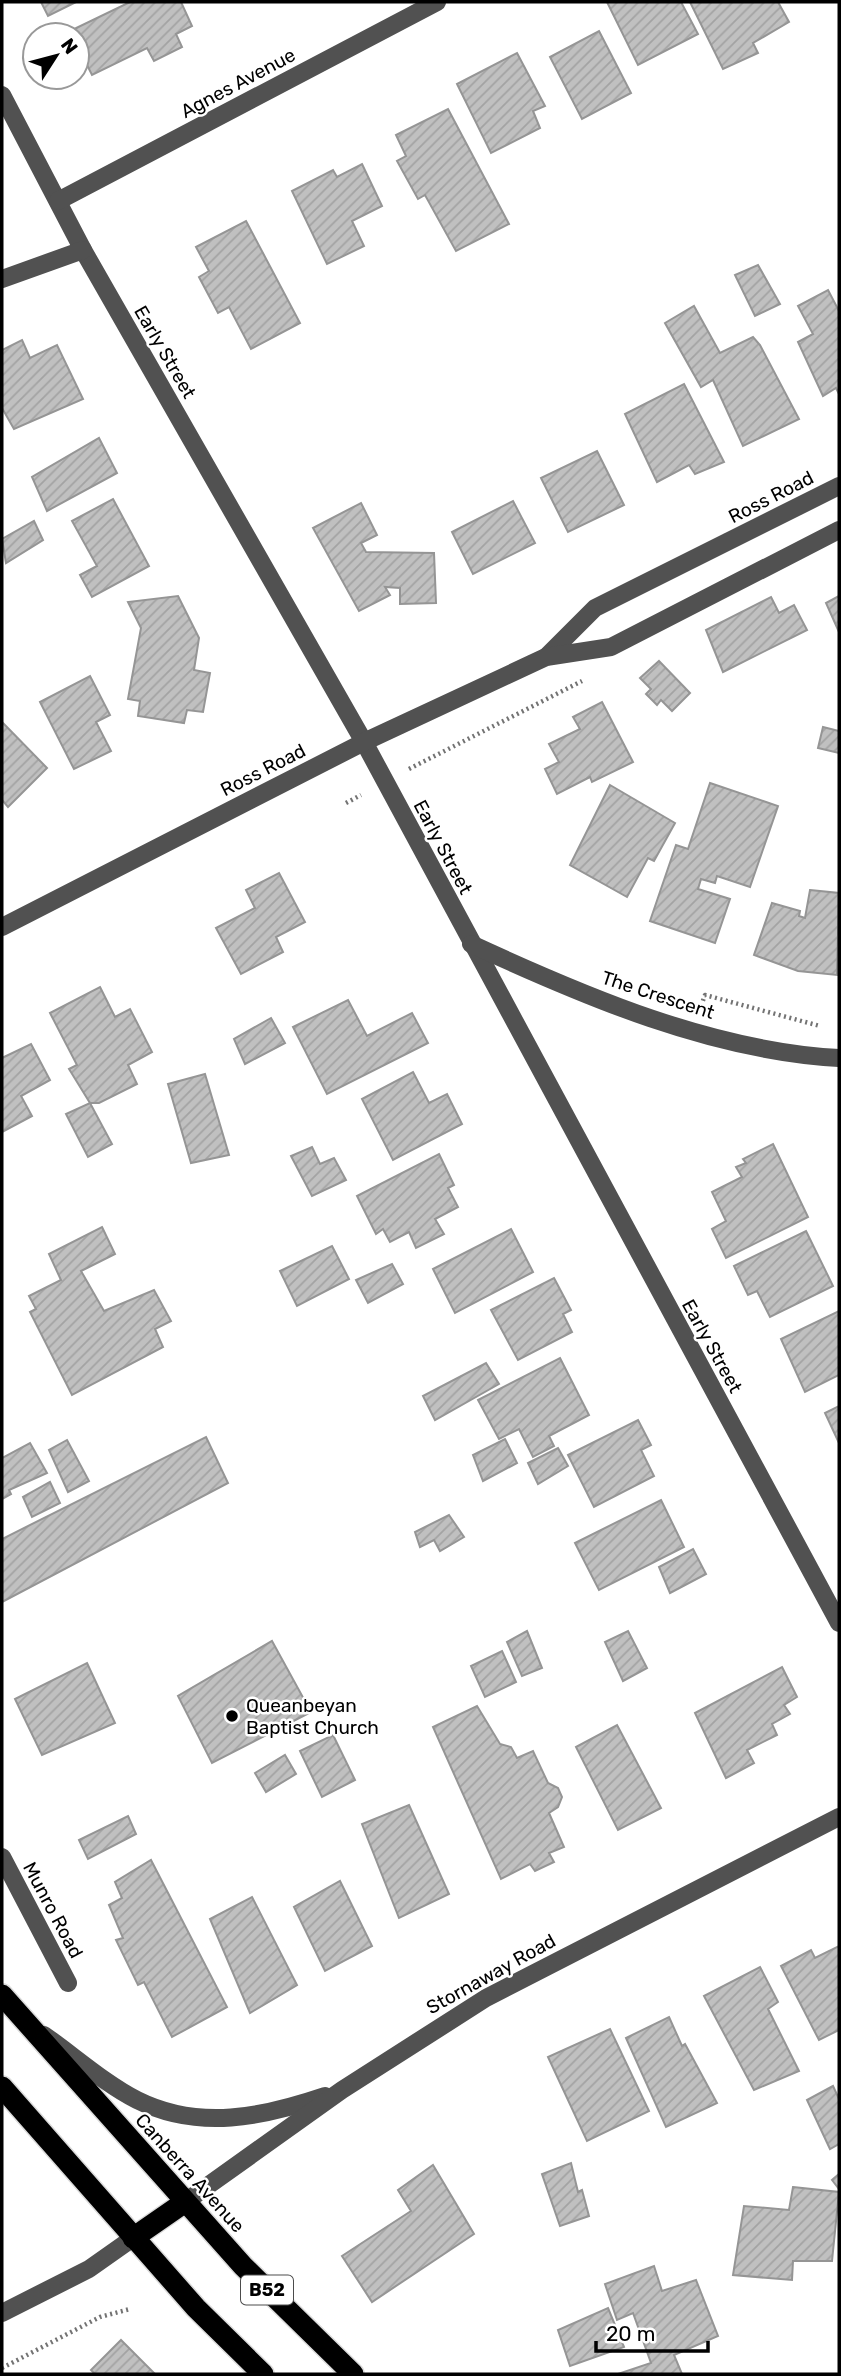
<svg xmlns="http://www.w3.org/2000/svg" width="841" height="2376" viewBox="0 0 841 2376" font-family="Rubik,sans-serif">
	<defs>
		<pattern id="building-hatch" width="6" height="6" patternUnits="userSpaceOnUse" patternTransform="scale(1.75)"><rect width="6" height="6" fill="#c0c0c0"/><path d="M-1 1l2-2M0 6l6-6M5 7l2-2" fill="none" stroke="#a3a3a3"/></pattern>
	</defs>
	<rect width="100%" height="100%" fill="#fff"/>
	<g fill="url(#building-hatch)" stroke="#959595" stroke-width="2">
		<polygon points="41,2 76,2 48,16"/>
		<polygon points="130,2 181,2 192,26 176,34 182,47 154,61 147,48 92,75 77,45 77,35 72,35 70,31"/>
		<polygon points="607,2 681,2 698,34 638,65"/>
		<polygon points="690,2 778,2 789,22 753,43 758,53 723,69"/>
		<polygon points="599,31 631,93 582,119 550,57"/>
		<polygon points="517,53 545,106 533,111 540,128 491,153 457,84"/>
		<polygon points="448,109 509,224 456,251 425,195 418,199 397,161 406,156 396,135"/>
		<polygon points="362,164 382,206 352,221 364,246 327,264 292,191 333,170 337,177"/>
		<polygon points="246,221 300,323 251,349 229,307 218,313 199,277 209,271 196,247"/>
		<polygon points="758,265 780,304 755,316 735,275"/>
		<polygon points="828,290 839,311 839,394 836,388 823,396 798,342 813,334 798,306"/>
		<polygon points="694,306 720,353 753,337 760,345 799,419 743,446 713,380 701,387 665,323"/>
		<polygon points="22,340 30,358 57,345 83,399 14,429 2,408 2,350"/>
		<polygon points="684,384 724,462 695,474 689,465 657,482 625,414"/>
		<polygon points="99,438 117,473 47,511 32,477"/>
		<polygon points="597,451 624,505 568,532 541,478"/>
		<polygon points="113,499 149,566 92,597 80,575 97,566 72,521"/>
		<polygon points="513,501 535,543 473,574 452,532"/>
		<polygon points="361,503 377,535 361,543 366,552 434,553 436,603 400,604 400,588 385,587 390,595 359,611 313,528"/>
		<polygon points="34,521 43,540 6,563 2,539"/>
		<polygon points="178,596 199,638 194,670 210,673 203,712 187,710 184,723 138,716 140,701 128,699 141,628 128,602"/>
		<polygon points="839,596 839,632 826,603"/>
		<polygon points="771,597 779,613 794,605 807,630 723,672 706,630"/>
		<polygon points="659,661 690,693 672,711 661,700 657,705 646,694 651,689 640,678"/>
		<polygon points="90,676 110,715 96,722 111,751 74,769 40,702"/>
		<polygon points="602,702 633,762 592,782 590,777 557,794 545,769 559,762 549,744 580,729 573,717"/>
		<polygon points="2,722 47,768 8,807 2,800"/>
		<polygon points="823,727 839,731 839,753 818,748"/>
		<polygon points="710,783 778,806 750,887 717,876 715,883 701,879 698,889 730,899 715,943 650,921 676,845 688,849"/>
		<polygon points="610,785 675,823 654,861 648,858 627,897 570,865"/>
		<polygon points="279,873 305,922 276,937 283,952 241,974 216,928 255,908 246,890"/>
		<polygon points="810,890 839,893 837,975 798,971 754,955 772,903 800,911 799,916 805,918"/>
		<polygon points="100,987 115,1017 130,1009 152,1052 128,1065 137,1084 99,1103 90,1103 69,1069 77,1065 50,1013"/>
		<polygon points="348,1000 367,1036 412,1013 428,1043 327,1094 293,1027"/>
		<polygon points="271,1018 285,1043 245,1064 234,1039"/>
		<polygon points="31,1044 50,1080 21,1096 32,1116 2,1132 2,1058"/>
		<polygon points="413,1072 429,1103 447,1094 462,1124 393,1160 362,1099"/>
		<polygon points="205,1074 229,1155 191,1163 168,1084"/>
		<polygon points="90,1103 112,1144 88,1157 66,1114"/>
		<polygon points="773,1144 808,1217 726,1258 712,1229 726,1221 712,1192 742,1177 736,1167 746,1163 743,1159"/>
		<polygon points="312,1147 320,1164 334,1158 346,1180 312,1196 291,1156"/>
		<polygon points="439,1154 454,1185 448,1188 458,1207 435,1219 444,1234 416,1248 409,1232 390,1242 383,1229 376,1234 357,1196"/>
		<polygon points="102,1227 115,1254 81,1271 104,1311 154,1290 171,1321 155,1329 163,1347 72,1395 30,1312 36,1309 29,1296 61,1280 49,1254"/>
		<polygon points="511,1229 533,1272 455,1313 433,1269"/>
		<polygon points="806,1231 833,1286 770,1317 757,1291 748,1295 734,1266"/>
		<polygon points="332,1246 349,1279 297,1306 280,1271"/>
		<polygon points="392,1264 403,1284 368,1303 356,1280"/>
		<polygon points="554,1278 571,1310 563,1314 572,1332 518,1360 491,1310"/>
		<polygon points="839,1311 839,1375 805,1392 781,1339"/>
		<polygon points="560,1358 589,1415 549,1436 554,1446 533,1457 519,1429 499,1439 478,1400"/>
		<polygon points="486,1363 499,1384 435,1420 423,1396"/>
		<polygon points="839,1406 839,1443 825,1413"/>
		<polygon points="638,1420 651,1445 641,1450 654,1476 594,1507 568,1455"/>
		<polygon points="206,1437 228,1483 2,1602 2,1539"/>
		<polygon points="505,1439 517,1463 483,1481 473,1455"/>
		<polygon points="67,1440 89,1481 68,1492 49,1450"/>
		<polygon points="30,1443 47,1473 9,1490 11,1494 2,1499 2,1458"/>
		<polygon points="558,1448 568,1466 538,1484 528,1463"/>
		<polygon points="50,1482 60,1503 32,1517 23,1497"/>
		<polygon points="661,1500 684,1547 599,1590 575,1543"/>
		<polygon points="449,1515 464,1537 440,1551 434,1540 420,1547 415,1532"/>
		<polygon points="693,1549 706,1574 670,1593 659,1567"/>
		<polygon points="527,1631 542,1668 522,1676 507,1642"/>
		<polygon points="628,1631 647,1668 623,1681 605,1642"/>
		<polygon points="272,1641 311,1712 212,1763 178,1696"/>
		<polygon points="502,1651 516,1682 485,1697 471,1666"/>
		<polygon points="87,1663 115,1723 42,1755 15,1699"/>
		<polygon points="782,1667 797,1697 784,1705 790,1714 772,1724 777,1735 747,1750 754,1763 726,1778 695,1713"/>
		<polygon points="477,1706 500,1744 511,1747 517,1758 533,1751 548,1783 558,1788 562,1797 558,1807 549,1813 564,1847 549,1853 554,1862 535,1871 530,1864 501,1879 433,1727"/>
		<polygon points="617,1725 661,1808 618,1830 576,1747"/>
		<polygon points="333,1735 355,1780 322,1797 300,1751"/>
		<polygon points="285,1755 296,1774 266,1792 255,1773"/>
		<polygon points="409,1805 449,1894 399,1918 362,1824"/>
		<polygon points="128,1816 136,1834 88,1859 79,1840"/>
		<polygon points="151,1860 227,2007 172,2037 144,1982 138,1985 116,1940 123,1938 109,1905 122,1898 115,1882"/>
		<polygon points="340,1881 372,1946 325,1971 294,1907"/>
		<polygon points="252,1897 297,1985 250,2013 210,1919"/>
		<polygon points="839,1946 839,2030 819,2040 781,1966 811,1950 815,1958"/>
		<polygon points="760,1967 778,2002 768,2009 799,2071 754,2090 704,1996"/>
		<polygon points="669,2017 682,2046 685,2044 717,2103 666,2127 626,2038"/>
		<polygon points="610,2029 649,2111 587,2141 548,2057"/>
		<polygon points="833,2086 839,2099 839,2144 830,2149 807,2100"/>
		<polygon points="571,2163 578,2192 582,2190 589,2216 560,2226 542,2174"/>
		<polygon points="433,2165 474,2234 372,2302 342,2256 411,2211 398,2190"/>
		<polygon points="839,2174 839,2189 832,2180"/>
		<polygon points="793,2187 839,2192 832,2261 793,2261 792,2280 733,2275 744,2206 789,2210"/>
		<polygon points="654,2266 662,2291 696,2280 718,2336 674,2355 682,2374 618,2374 651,2363 633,2313 617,2320 605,2284"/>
		<polygon points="608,2308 624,2347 570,2366 558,2330"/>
		<polygon points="121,2340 155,2374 95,2374 91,2370"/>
	</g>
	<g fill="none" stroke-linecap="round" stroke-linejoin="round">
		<g stroke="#dbdbdb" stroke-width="24">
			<g id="highway">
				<polyline points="2,1995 243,2266 353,2374"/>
				<polyline points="2,2087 196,2308 263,2374"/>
				<polyline points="133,2238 185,2202"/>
			</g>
		</g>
		<g stroke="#737373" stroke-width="4.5" stroke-dasharray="2 3.5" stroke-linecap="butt">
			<polyline points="409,769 582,681"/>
			<polyline points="346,803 361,795"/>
			<polyline points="701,1006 705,995 820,1026"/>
			<polyline points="2,2368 100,2317 130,2309"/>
		</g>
		<g stroke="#515151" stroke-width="18">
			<polyline points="2,95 83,250 364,742 839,1623"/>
			<polyline points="58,201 437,2"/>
			<polyline points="2,279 83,250"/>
			<polyline points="546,657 595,608 839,486"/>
			<polyline points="2,927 364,742 546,657 611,647 839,530"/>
			<path d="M471,944C586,997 712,1051 839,1058"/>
			<polyline points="2,1857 68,1983"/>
			<path d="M44,2035C74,2056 104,2083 137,2100C199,2131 263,2117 325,2096"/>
			<polyline points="185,2202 342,2090 486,1998 839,1817"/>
			<polyline points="2,2313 89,2269 133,2238"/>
		</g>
		<use href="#highway" stroke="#000" stroke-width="21"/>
	</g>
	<circle fill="#000" stroke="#fff" stroke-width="2.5" cx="232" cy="1716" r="7"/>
	<g text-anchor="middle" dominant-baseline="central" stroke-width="5" stroke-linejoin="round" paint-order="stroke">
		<rect fill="#fff" stroke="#4c4c4c" stroke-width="2" x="241" y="2275.5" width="52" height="29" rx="5"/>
		<g font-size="18" font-weight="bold" fill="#000">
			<text x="267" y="2290">B52</text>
		</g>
		<g font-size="19" fill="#000" stroke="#fff">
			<text transform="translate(238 83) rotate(-28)">Agnes Avenue</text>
			<text transform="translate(165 352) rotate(60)">Early Street</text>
			<text transform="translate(771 497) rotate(-27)">Ross Road</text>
			<text transform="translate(263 770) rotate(-27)">Ross Road</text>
			<text transform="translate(443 847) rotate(62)">Early Street</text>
			<text transform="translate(658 995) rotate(18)">The Crescent</text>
			<text transform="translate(712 1346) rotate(61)">Early Street</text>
			<text transform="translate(53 1910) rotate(62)">Munro Road</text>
			<text transform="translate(491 1974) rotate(-29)">Stornaway Road</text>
			<text transform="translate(190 2173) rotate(48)">Canberra Avenue</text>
		</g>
		<g font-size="19" fill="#000" stroke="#fff" text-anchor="start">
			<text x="246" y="1705">Queanbeyan<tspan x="246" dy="22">Baptist Church</tspan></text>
		</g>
	</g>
	<rect width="841" height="2376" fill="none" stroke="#000000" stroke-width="7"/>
	<g transform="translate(56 56) rotate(54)"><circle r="33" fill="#ffffff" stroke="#999999" stroke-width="2"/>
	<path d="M0-5L12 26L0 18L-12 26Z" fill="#000000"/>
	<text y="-10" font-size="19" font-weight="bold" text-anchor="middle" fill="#000000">N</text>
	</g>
	<path d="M596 2341v10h112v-10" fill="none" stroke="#000000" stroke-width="3.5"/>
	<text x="606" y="2341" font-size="21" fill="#000000" stroke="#ffffff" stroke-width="5" paint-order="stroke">20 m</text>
</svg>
